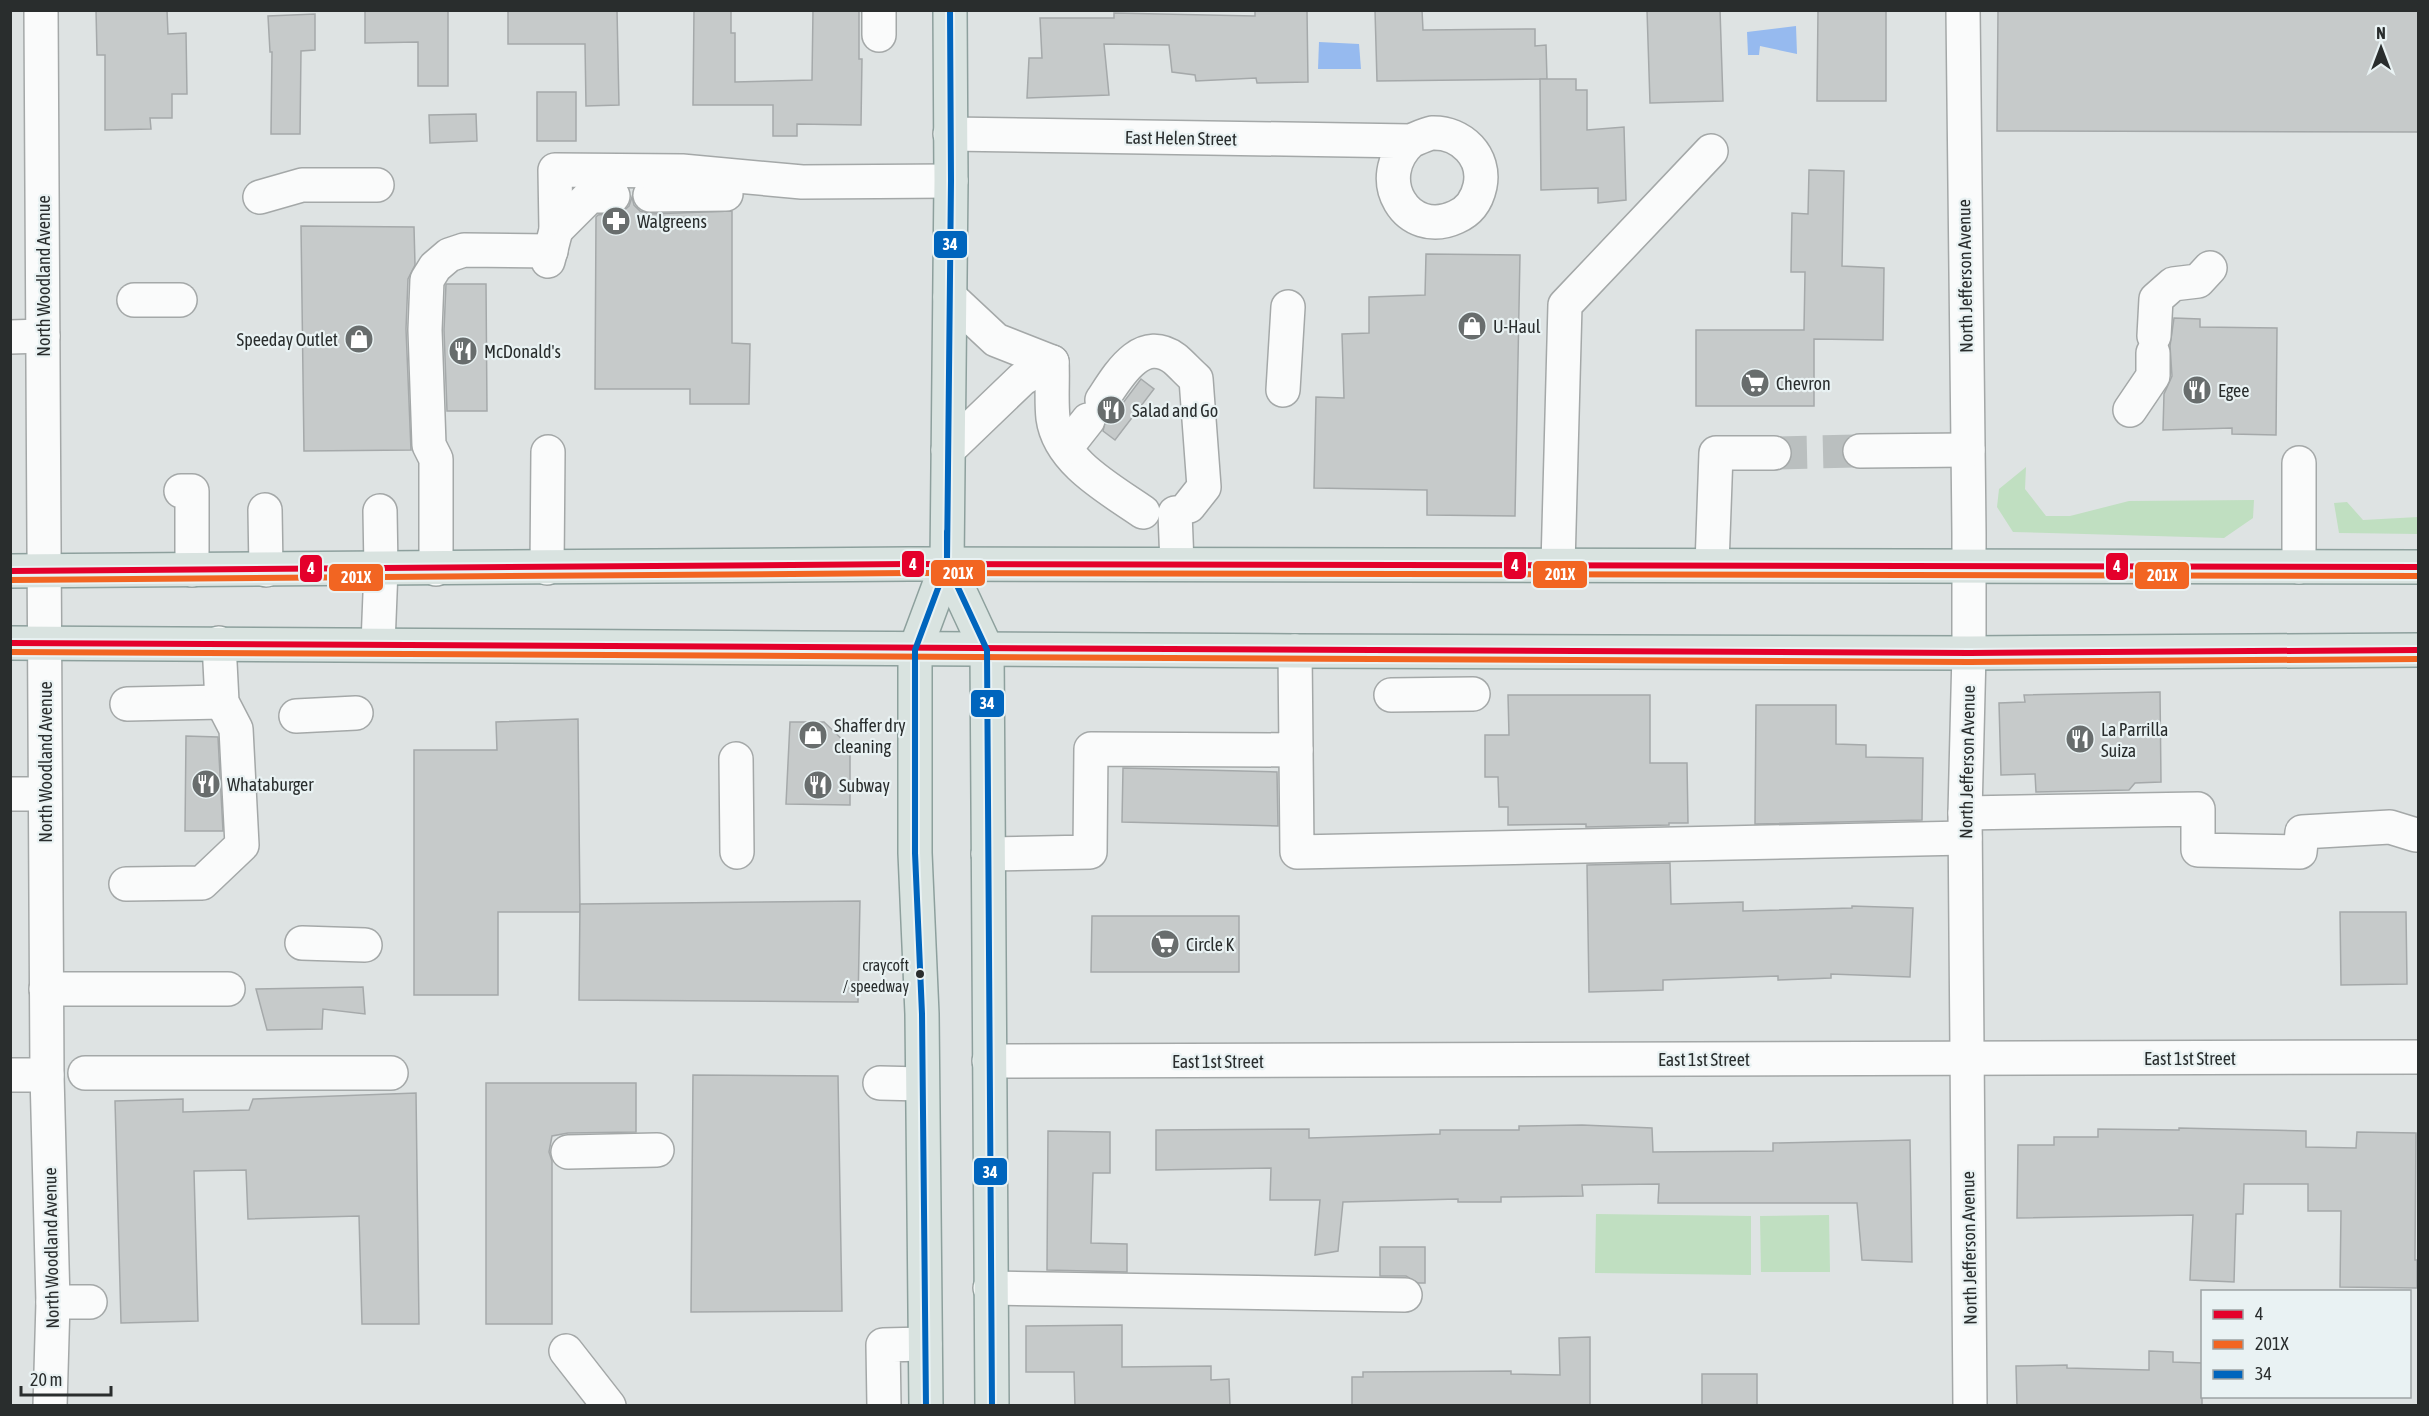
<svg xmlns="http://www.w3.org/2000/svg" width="2429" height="1416" viewBox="0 0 2429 1416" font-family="'Asap Condensed',sans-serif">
	<rect width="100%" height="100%" fill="#dee3e3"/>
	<g fill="#c0dfc1">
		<polygon points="2026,467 2025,489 2046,516 2070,516 2129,501 2254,500 2253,518 2224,538 2013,532 1997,507 1999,489"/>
		<polygon points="2347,502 2363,520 2418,517 2418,534 2339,533 2334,503"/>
		<polygon points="1596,1214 1751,1216 1751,1275 1595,1273"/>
		<polygon points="1829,1215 1830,1272 1761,1272 1760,1216"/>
	</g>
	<g fill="#96baef">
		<polygon points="1796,26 1797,54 1760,46 1759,55 1748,55 1747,32"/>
		<polygon points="1319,42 1359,44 1361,69 1318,69"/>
	</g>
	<g fill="#c6caca" stroke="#a5a9aa" stroke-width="1.5">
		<polygon points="96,10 167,10 168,34 186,33 187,94 172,94 172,118 150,118 151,129 105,130 105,55 97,55"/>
		<polygon points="365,10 448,10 448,86 418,86 418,42 365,43"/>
		<polygon points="508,10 617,10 619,105 586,106 585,44 508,44"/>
		<polygon points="694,10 731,10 731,33 735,33 735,82 812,80 813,10 859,10 859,59 862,59 861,125 797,124 797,136 773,136 773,105 693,105"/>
		<polygon points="1255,10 1307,10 1308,82 1257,83 1256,78 1196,81 1195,75 1172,72 1169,45 1104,44 1109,95 1027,98 1029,58 1042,58 1040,18 1114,18 1114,13 1255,16"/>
		<polygon points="1375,10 1422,10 1423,30 1535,29 1535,46 1546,45 1547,79 1377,81"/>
		<polygon points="1647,10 1720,10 1723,101 1650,103"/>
		<polygon points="1818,10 1886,10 1886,101 1817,101"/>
		<polygon points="1998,10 2418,10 2418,132 1997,131"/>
		<polygon points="315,14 315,50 301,51 300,134 271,134 272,52 270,52 268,16"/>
		<polygon points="1540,79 1576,79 1576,90 1587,90 1587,130 1624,127 1626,200 1598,203 1598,188 1541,190"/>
		<rect x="537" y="92" width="39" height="49"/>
		<polygon points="476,114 477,141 430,143 429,115"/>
		<polygon points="1809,170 1844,171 1842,266 1884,268 1883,340 1814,339 1814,406 1696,406 1696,330 1804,330 1805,272 1791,272 1792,213 1808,214"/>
		<polygon points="632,197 634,205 640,211 650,214 732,211 732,343 750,344 749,404 690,404 690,389 595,389 596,217 598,215 622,212 629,206"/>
		<polygon points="301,226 414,227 415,265 408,279 406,329 411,450 304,451"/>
		<polygon points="1426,254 1520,255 1515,516 1427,515 1427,490 1314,488 1316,397 1344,398 1342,334 1369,333 1369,297 1425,295"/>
		<polygon points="446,284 486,284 487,411 447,411 444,330"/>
		<polygon points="2174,318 2200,319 2200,327 2277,328 2276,435 2232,434 2232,428 2163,430 2164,394 2172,376 2170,346"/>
		<polygon points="1141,379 1154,389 1115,440 1103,431 1106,418 1117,411"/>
		<polygon points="2160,692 2161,782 2135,783 2129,790 2036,792 2035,774 2001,775 1999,703 2025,702 2024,695"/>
		<polygon points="1508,695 1650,695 1650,763 1687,763 1688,823 1669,823 1669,825 1586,827 1586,824 1508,825 1508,807 1499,807 1498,777 1485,777 1485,735 1509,735"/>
		<polygon points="1756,705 1836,705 1836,744 1866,745 1866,757 1923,758 1922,820 1755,824"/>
		<polygon points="578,719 580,912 498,912 498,995 414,995 414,750 497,750 496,722"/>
		<polygon points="790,722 824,722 850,747 850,805 786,804"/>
		<polygon points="186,736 218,737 223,831 185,831"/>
		<polygon points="1123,768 1277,772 1278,826 1122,822"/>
		<polygon points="1670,863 1671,904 1743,902 1743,911 1852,908 1852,906 1913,908 1910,977 1831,974 1831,978 1778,980 1778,976 1663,980 1663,990 1589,992 1587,865"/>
		<polygon points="860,901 858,1002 579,1000 580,904"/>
		<polygon points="2340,912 2406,912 2407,984 2341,985"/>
		<polygon points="1092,916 1239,916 1239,972 1091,972"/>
		<polygon points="363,987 365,1014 323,1009 322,1029 267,1030 256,989"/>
		<polygon points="693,1075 838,1076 842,1311 691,1312"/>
		<polygon points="486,1083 636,1083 636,1132 568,1133 552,1136 549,1152 552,1161 552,1324 486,1324"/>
		<polygon points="416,1093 419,1324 362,1324 359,1216 248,1219 246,1170 194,1171 198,1321 121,1323 115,1101 183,1099 183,1112 249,1110 253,1099"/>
		<polygon points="1582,1125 1652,1128 1653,1152 1773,1151 1773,1143 1910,1140 1912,1262 1862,1260 1857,1203 1658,1203 1659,1184 1582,1185 1583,1196 1501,1197 1501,1202 1458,1202 1458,1199 1343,1202 1338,1251 1315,1255 1320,1200 1270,1200 1271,1168 1156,1170 1156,1130 1309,1129 1309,1138 1440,1134 1440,1130 1519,1130 1519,1126"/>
		<polygon points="2179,1128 2306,1131 2306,1147 2356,1148 2357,1132 2416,1133 2415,1260 2417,1260 2417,1288 2340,1287 2341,1211 2308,1211 2308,1184 2244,1184 2243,1214 2236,1214 2234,1282 2190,1280 2193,1215 2017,1218 2018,1145 2054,1145 2054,1137 2098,1137 2098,1129 2179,1130"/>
		<polygon points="1048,1131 1110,1132 1110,1173 1093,1173 1091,1243 1127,1244 1127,1272 1047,1270"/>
		<polygon points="1380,1247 1425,1247 1425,1283 1418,1283 1406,1276 1380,1276"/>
		<polygon points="1122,1325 1122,1367 1211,1366 1211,1380 1229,1379 1230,1406 1075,1406 1074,1372 1026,1372 1026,1326"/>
		<polygon points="1590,1337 1590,1406 1352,1406 1352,1377 1363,1377 1363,1372 1511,1371 1511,1374 1560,1375 1559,1338"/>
		<polygon points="2149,1351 2173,1352 2173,1362 2202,1363 2202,1406 2017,1406 2016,1366 2067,1365 2067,1368 2149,1370"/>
		<rect x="1702" y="1374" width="55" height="32"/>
	</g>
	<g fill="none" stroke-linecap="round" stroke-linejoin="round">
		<polyline stroke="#babfbf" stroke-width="33" stroke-dasharray="33 16" stroke-linecap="butt" points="1774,453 1860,451"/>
		<g stroke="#a4a8a8" stroke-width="36">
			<g id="minor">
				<polyline points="41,10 47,1075 53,1302 50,1406"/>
				<polyline points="879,10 879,35"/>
				<polyline points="1963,10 1969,533 1969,653 1965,813 1970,1406"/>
				<path d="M950,134L1411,141C1418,138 1426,134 1432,133C1462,132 1486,157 1480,186C1477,200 1470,211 1456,217C1407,240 1370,178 1411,141"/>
				<polyline points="650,195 726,194"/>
				<polyline points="260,197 302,185 377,185"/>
				<polyline points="556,230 590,196 613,196"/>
				<polyline points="548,261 556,230 555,170 682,171 802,182 951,181"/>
				<polyline points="134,300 180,300"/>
				<polyline points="2154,336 2156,299 2173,284 2198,281 2210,268"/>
				<polyline points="10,337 43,336"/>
				<path d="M1052,362C1053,380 1051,400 1053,418C1059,462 1110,489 1143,512"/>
				<polyline points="1283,390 1288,307"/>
				<path d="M1102,400C1118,376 1141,334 1175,359C1182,365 1189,373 1196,379L1204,487L1189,506"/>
				<polyline points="2130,410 2153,376 2153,353"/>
				<polyline points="1066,448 1088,420"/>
				<polyline points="948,450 1022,379 1052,362 996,340 950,297"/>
				<polyline points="1860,451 1968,450"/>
				<polyline points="181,491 192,491 192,570"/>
				<polyline points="265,510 266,570"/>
				<polyline points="1175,513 1177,564"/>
				<polyline points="1558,565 1565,305 1711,151"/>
				<polyline points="1712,565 1716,453 1774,453"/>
				<polyline points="2299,567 2299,463"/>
				<polyline points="547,568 548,452"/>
				<polyline points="436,569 436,459 429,445 425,330 427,280 435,267 449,255 464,250 551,251"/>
				<polyline points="378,644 381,569 380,511"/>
				<polyline points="1391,695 1473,694"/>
				<polyline points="127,704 222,702"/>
				<polyline points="296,716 356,713"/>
				<polyline points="1296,750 1297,852 1965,838"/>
				<polyline points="736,759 737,852"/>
				<polyline points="10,794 45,794"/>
				<polyline points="1965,813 2198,809 2198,850 2300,852 2302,832 2390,827 2416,835"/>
				<polyline points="988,854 1090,852 1091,749 1296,750 1295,651"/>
				<polyline points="126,884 202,883 242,845 236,729 222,702 219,643"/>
				<polyline points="302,943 365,945"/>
				<polyline points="46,989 228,989"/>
				<polyline points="989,1061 2418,1057"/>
				<polyline points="85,1073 391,1073"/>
				<polyline points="10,1075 47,1075"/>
				<polyline points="880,1083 922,1084"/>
				<polyline points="568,1152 657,1150"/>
				<polyline points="990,1288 1405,1295"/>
				<polyline points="53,1302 90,1302"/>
				<polyline points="566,1351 609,1406"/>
				<polyline points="884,1406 883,1345 925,1344"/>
			</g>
		</g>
		<g stroke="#8da09d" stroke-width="36">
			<g id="major">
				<polyline points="947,564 987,650 992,1406"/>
				<polyline points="10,571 909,564 2418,567"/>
				<polyline points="10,643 1295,651 1969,653 2418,650"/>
				<polyline points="926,1406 922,1014 915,853 915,650 947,564 951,181 950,10"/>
			</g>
		</g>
		<use href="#minor" stroke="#fafbfb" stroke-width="33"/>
		<use href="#major" stroke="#d9e3e0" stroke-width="33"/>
		<g stroke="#e9f2f3" stroke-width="10">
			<g id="bus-1">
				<polyline points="10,571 909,564 2418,567"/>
				<polyline points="10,643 1969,653 2418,650"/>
			</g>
		</g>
		<g stroke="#e9f2f3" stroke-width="10">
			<g id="bus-2">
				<polyline points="10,580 909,573 2418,576"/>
				<polyline points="10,652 1969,662 2418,659"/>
			</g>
		</g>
		<g stroke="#e9f2f3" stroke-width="10">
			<g id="bus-3">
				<polyline points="950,10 951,181 947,564 987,650 992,1406"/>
				<polyline points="926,1406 922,1014 915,853 915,650 947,564 947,532"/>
			</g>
		</g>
		<use href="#bus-1" stroke="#e4002b" stroke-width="6"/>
		<use href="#bus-2" stroke="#f26522" stroke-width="6"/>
		<use href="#bus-3" stroke="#0065bd" stroke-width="6"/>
	</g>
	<defs>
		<g id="pharmacy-disc" transform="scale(1.5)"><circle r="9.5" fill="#686d6d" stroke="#e9f2f3"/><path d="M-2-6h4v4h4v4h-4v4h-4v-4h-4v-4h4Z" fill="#fff"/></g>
		<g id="shop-disc" transform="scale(1.5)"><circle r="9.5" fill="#686d6d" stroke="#e9f2f3"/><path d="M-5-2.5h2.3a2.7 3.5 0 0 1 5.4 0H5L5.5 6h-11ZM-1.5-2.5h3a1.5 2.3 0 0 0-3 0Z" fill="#fff"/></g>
		<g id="restaurant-disc" transform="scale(1.5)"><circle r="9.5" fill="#686d6d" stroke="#e9f2f3"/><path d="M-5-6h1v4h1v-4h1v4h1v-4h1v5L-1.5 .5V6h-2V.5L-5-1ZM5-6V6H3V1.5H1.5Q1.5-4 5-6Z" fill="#fff"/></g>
		<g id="supermarket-disc" transform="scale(1.5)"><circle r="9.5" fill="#686d6d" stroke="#e9f2f3"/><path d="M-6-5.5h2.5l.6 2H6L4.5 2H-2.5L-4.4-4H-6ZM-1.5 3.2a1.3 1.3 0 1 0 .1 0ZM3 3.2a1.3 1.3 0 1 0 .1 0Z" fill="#fff"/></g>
	</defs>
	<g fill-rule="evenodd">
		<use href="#pharmacy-disc" x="616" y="221"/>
		<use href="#shop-disc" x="1472" y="326"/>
		<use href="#shop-disc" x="359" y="339"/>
		<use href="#restaurant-disc" x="463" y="351"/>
		<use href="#supermarket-disc" x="1755" y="383"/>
		<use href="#restaurant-disc" x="2197" y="390"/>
		<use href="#restaurant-disc" x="1111" y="410"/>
		<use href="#shop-disc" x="813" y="735"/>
		<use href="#restaurant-disc" x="2080" y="739"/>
		<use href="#restaurant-disc" x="206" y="784"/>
		<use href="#restaurant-disc" x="818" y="785"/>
		<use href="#supermarket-disc" x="1165" y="944"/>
	</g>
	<circle fill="#292d2d" stroke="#e9f2f3" stroke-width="2" cx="920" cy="974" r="5"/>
	<g text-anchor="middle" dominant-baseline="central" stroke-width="4.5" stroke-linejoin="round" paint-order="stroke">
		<g font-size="16" fill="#292d2d" stroke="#e9f2f3" text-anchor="end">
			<text x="909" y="965">craycoft<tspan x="909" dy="21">/ speedway</tspan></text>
		</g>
		<g font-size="18" fill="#292d2d" stroke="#e9f2f3">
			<text transform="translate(1181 138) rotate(1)">East Helen Street</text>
			<text transform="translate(43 276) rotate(-90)">North Woodland Avenue</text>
			<text transform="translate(1965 276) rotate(-91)">North Jefferson Avenue</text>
			<text transform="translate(45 762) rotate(-90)">North Woodland Avenue</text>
			<text transform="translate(1967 762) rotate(-89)">North Jefferson Avenue</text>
			<text x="2190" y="1058">East 1st Street</text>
			<text x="1704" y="1059">East 1st Street</text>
			<text x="1218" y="1061">East 1st Street</text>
			<text transform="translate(51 1248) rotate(-91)">North Woodland Avenue</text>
			<text transform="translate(1969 1248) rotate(-91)">North Jefferson Avenue</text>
		</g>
		<g font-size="18" fill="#292d2d" stroke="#e9f2f3" text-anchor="start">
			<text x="637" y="221">Walgreens</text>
			<text x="1493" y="326">U-Haul</text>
			<text x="338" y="339" text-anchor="end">Speeday Outlet</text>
			<text x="484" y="351">McDonald's</text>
			<text x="1776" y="383">Chevron</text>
			<text x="2218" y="390">Egee</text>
			<text x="1132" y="410">Salad and Go</text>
			<text x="834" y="725">Shaffer dry<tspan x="834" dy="21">cleaning</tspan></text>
			<text x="2101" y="729">La Parrilla<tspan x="2101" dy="21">Suiza</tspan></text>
			<text x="227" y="784">Whataburger</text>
			<text x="839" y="785">Subway</text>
			<text x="1186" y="944">Circle K</text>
		</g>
	</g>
	<g stroke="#e9f2f3" stroke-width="2">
		<rect x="933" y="230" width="35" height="29" rx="6" fill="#0065bd"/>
		<rect x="901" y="550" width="24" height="28" rx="6" fill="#e4002b"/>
		<rect x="1503" y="551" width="24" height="29" rx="6" fill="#e4002b"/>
		<rect x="2105" y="552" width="24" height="29" rx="6" fill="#e4002b"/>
		<rect x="299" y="554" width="24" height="29" rx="6" fill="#e4002b"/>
		<rect x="930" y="559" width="56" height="28" rx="6" fill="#f26522"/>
		<rect x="1532" y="560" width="56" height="29" rx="6" fill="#f26522"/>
		<rect x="2134" y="561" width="56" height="29" rx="6" fill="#f26522"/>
		<rect x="328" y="563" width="56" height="29" rx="6" fill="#f26522"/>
		<rect x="970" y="689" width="35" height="29" rx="6" fill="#0065bd"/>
		<rect x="973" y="1157" width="35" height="29" rx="6" fill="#0065bd"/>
	</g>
	<g font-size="16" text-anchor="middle" font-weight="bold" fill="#fff">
		<text x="950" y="250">34</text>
		<text x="913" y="570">4</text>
		<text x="1515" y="571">4</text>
		<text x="2117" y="572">4</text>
		<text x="311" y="574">4</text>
		<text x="958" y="579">201X</text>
		<text x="1560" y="580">201X</text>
		<text x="2162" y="581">201X</text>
		<text x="356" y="583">201X</text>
		<text x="987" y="709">34</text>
		<text x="990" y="1178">34</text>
	</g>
	<rect width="2429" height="1416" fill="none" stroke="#292d2d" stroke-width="24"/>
	<rect x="2201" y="1290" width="210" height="108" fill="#e9f2f3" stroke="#9ca3a4" stroke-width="1.5"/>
	<rect x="2213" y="1310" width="30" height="9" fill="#e4002b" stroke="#9ca3a4" stroke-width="1.5"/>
	<text x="2255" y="1320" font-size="18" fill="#292d2d">4</text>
	<rect x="2213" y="1340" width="30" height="9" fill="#f26522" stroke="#9ca3a4" stroke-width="1.5"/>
	<text x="2255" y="1350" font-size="18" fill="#292d2d">201X</text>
	<rect x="2213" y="1370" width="30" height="9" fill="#0065bd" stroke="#9ca3a4" stroke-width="1.5"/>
	<text x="2255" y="1380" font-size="18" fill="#292d2d">34</text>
	<g transform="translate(2381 48)" stroke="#e9f2f3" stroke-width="4.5" paint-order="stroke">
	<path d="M0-4.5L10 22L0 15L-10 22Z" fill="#292d2d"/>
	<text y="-9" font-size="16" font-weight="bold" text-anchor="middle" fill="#292d2d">N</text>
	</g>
	<path d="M21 1386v9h90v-9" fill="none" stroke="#292d2d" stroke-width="3"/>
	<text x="30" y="1386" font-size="18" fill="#292d2d" stroke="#e9f2f3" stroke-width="4.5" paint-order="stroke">20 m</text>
</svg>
